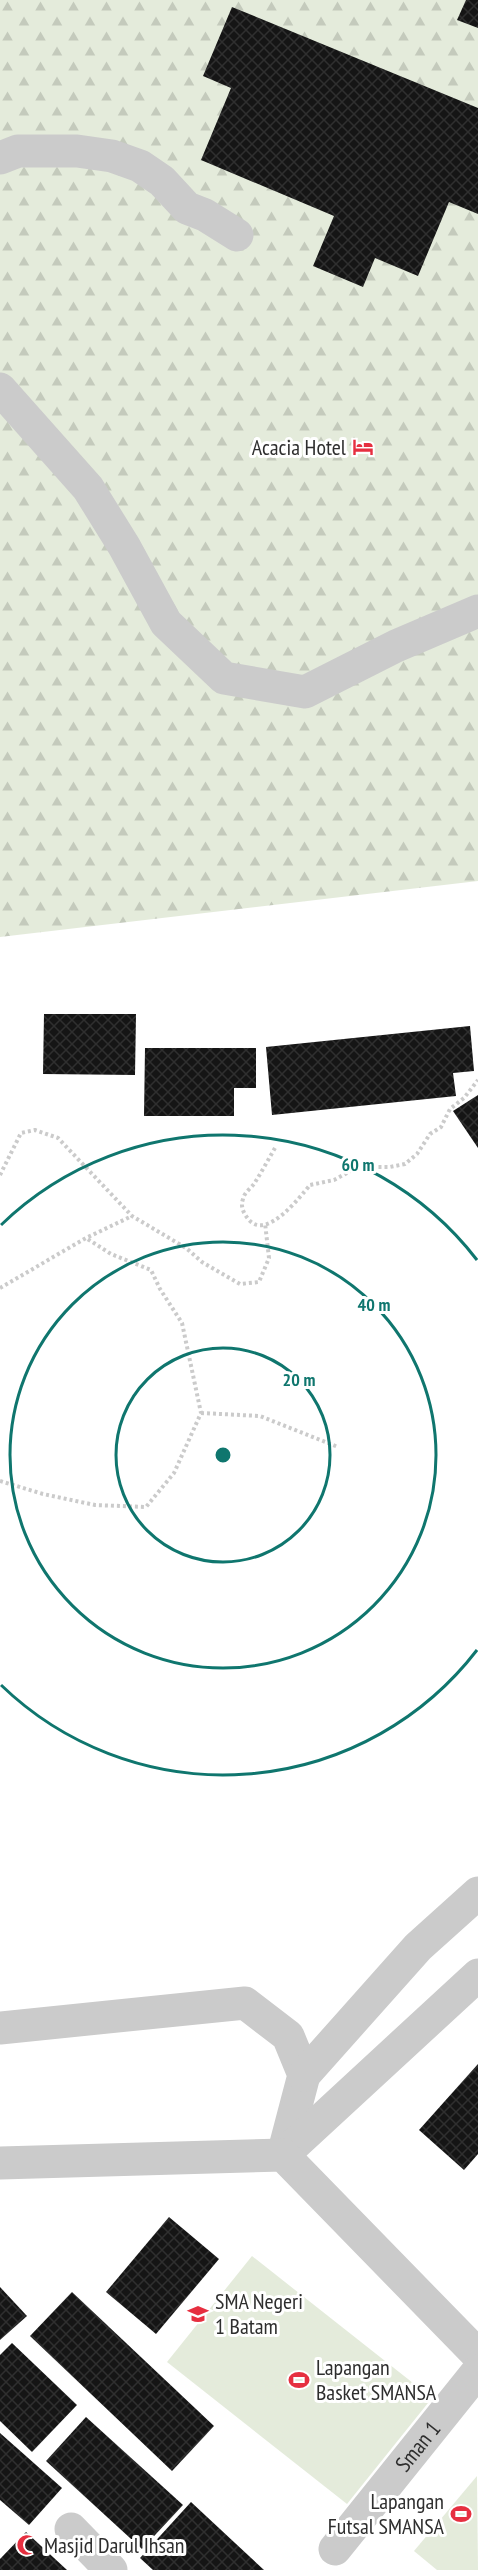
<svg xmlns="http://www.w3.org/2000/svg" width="478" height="2570" viewBox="0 0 478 2570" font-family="'PT Sans Narrow',sans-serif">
	<defs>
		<pattern id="forest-firs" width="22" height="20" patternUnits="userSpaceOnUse" patternTransform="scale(1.5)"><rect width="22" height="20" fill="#e4ebdb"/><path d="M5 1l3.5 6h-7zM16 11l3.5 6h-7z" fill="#c4cabc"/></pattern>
		<pattern id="building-cross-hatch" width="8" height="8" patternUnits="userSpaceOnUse" patternTransform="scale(1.5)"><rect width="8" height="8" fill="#151515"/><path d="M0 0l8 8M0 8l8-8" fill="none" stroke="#2f2f2f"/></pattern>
	</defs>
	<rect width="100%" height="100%" fill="#fff"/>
	<polygon fill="url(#forest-firs)" points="0,0 478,0 478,881 0,937"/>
	<g fill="#e4ebdb">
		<polygon points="252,2256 432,2398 347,2504 167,2362"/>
		<polygon points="477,2476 478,2570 437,2570 414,2551"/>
	</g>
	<g fill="url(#building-cross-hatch)">
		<polygon points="466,0 478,0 478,28 457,20"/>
		<polygon points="232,7 478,108 478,214 449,202 418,276 375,258 363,287 313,266 334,216 201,160 231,88 203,76"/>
		<polygon points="44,1014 136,1014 135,1075 43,1074"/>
		<polygon points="470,1026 474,1071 453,1073 456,1096 272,1115 266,1047"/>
		<polygon points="145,1048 256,1048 256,1088 234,1088 234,1116 144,1116"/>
		<polygon points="478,1095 478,1148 453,1111"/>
		<polygon points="478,2064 478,2154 464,2170 419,2130"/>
		<polygon points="169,2217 219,2259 156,2334 106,2292"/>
		<polygon points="0,2287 27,2316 0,2340"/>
		<polygon points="72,2292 214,2426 172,2471 30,2336"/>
		<polygon points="12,2343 77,2405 32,2452 0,2421 0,2355"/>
		<polygon points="86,2417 183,2505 142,2549 46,2461"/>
		<polygon points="0,2433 62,2488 29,2525 0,2500"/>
		<polygon points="191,2502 264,2570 153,2570 140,2558"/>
		<polygon points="26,2532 67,2570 0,2570 0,2559"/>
	</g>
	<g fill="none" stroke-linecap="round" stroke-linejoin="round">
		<g stroke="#cbcbcb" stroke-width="4" stroke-dasharray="3 3" stroke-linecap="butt">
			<path d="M275,1148C268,1160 261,1173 254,1184C250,1189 244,1193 243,1199C240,1207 244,1214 249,1220C267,1240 300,1197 310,1185L334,1180L358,1167H390L405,1164L417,1154L430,1134L441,1127L450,1109L464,1098L478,1080"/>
			<polyline points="0,1175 21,1133 35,1130 58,1138 132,1216 186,1248 202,1262 240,1284 259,1282 269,1258 265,1223"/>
			<polyline points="0,1288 86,1238 132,1216"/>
			<polyline points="201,1413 260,1416 338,1447"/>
			<polyline points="0,1481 43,1494 95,1505 146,1507 174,1473 201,1413 182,1323 160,1289 151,1270 111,1254 86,1238"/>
		</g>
		<g stroke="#cbcbcb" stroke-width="33">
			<polyline points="0,158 18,151 77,151 112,156 140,166 162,181 187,208 205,215 237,235"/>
			<polyline points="0,389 88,488 124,546 166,623 224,678 305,692 396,646 478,611"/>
			<polyline points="0,2028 245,2003 288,2036 304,2075 283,2155"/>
			<polyline points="304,2075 418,1947 478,1893"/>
			<polyline points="283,2155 478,1975"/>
			<polyline points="0,2163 283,2155 478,2355"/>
			<polyline points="71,2529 111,2570"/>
			<path id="s1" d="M335,2549L478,2371"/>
		</g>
	</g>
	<g fill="none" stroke="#0f766e" stroke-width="3">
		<circle cx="223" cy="1455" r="107"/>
		<circle cx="223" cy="1455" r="213"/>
		<path d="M477 1650A320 320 0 0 1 1 1685M1 1225A320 320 0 0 1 477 1260"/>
	</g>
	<defs>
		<g id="hotel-bare" transform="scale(1.62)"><path d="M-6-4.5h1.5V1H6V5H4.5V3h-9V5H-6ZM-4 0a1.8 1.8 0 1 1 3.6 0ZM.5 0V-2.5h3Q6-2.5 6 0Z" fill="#e62f40" stroke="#fff" stroke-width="2.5" paint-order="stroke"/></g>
		<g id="school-bare" transform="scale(1.62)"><path d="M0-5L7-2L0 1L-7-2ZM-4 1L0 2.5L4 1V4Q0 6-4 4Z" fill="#e62f40" stroke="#fff" stroke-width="2.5" paint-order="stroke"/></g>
		<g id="stadium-bare" transform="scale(1.62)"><path d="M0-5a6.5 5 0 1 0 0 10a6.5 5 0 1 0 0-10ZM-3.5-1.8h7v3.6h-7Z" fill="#e62f40" stroke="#fff" stroke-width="2.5" paint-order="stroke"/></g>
		<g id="mosque-bare" transform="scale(1.62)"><path d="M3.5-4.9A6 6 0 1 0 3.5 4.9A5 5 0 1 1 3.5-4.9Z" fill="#e62f40" stroke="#fff" stroke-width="2.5" paint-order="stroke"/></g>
	</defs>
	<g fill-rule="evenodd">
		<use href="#hotel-bare" x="363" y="447"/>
		<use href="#school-bare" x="198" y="2314"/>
		<use href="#stadium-bare" x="299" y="2380"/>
		<use href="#stadium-bare" x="461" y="2514"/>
		<use href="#mosque-bare" x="27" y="2545"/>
	</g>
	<g text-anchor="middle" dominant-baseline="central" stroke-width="6" stroke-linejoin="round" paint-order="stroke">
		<g font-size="22" fill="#2e2e2e" stroke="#fff" text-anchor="start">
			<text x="346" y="447" text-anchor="end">Acacia Hotel</text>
			<text x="215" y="2301">SMA Negeri<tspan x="215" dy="25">1 Batam</tspan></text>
			<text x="316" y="2367">Lapangan<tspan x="316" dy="25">Basket SMANSA</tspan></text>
			<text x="444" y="2501" text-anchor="end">Lapangan<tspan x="444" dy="25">Futsal SMANSA</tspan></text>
			<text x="44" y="2545">Masjid Darul Ihsan</text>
		</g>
		<g font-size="22" fill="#2e2e2e" stroke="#fff">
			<text stroke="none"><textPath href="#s1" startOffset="132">Sman 1</textPath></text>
		</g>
	</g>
	<circle cx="223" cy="1455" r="9" fill="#0f766e" stroke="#fff" stroke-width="3"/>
	<g font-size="18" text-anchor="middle" font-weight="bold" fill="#0f766e" stroke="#fff" stroke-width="6" stroke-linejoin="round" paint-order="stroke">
		<text x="358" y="1171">60 m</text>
		<text x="374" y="1311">40 m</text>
		<text x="299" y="1386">20 m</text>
	</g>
</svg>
